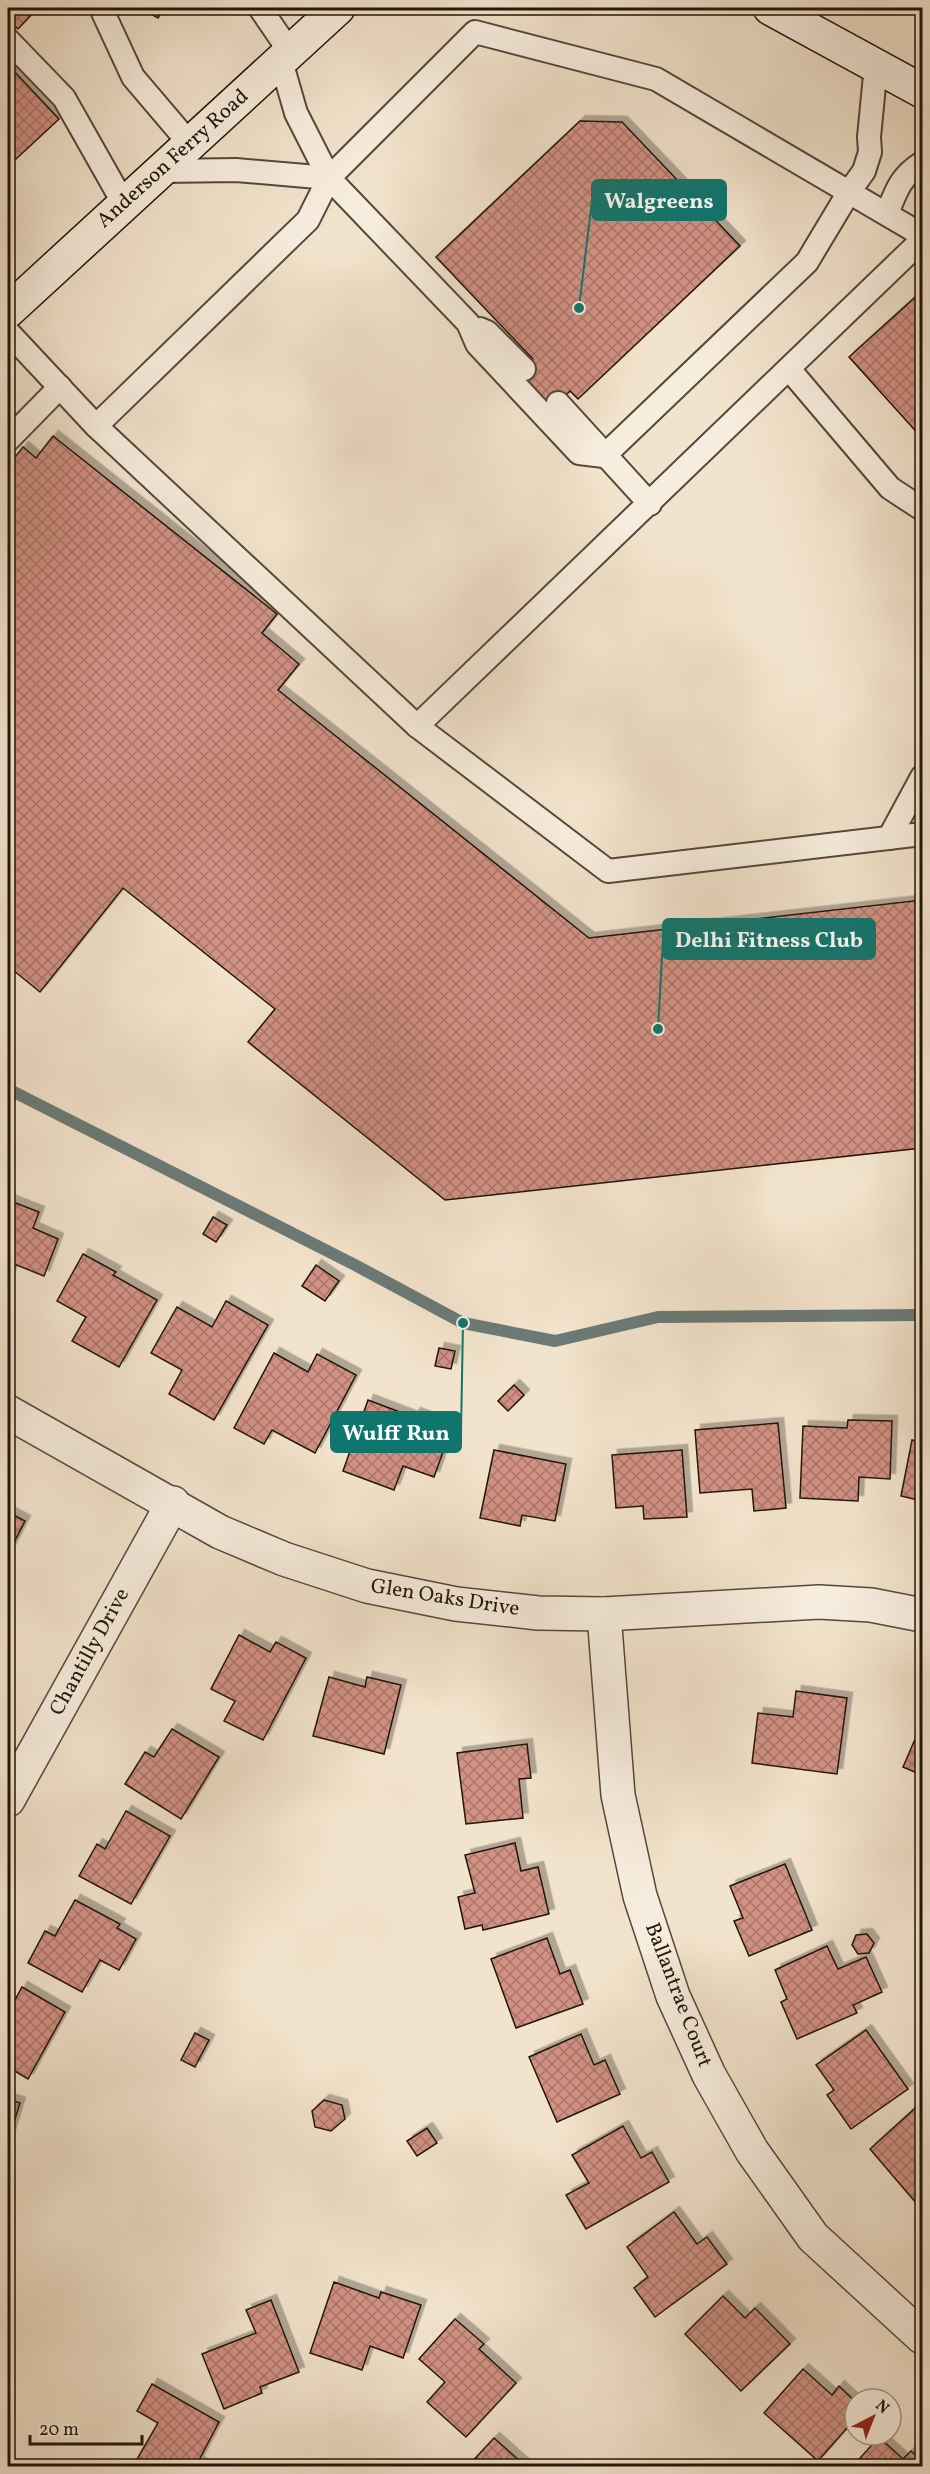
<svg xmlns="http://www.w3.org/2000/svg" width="930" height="2474" viewBox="0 0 930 2474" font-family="Vollkorn,serif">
	<defs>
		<pattern id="building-cross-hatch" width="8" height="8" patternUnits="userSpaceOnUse" patternTransform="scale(1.5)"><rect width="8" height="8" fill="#d19183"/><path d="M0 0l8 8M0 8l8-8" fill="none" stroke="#a97569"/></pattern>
		<filter id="shadow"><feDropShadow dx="5.5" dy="-5.5" stdDeviation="0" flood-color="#0004"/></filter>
	</defs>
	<rect width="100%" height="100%" fill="#f2e3cc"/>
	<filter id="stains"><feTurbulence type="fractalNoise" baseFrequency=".00333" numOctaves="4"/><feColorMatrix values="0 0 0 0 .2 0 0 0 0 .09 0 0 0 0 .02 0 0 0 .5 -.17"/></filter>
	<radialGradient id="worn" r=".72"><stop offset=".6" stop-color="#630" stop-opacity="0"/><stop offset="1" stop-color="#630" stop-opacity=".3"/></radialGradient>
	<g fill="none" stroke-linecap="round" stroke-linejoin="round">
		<polyline stroke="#6b7a76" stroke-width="12" points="8,1089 355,1265 463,1323 555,1341 658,1317 922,1315"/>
	</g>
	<g fill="url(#building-cross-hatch)" stroke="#211508" stroke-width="1.5" filter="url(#shadow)">
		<polygon points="8,8 24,8 31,15 18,29 8,20"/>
		<polygon points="140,8 164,8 158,18"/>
		<polygon points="12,69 59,119 16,159 8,150 8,72"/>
		<polygon points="580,121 622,122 740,246 578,399 570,391 548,413 514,379 533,359 436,257"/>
		<polygon points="922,291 922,438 849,357"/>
		<polygon points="53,436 277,614 262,633 299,664 278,690 589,938 922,900 922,1148 445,1200 248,1042 275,1009 123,888 40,992 8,966 8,466 23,447 36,458"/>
		<polygon points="8,1200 39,1212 33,1228 58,1239 44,1276 14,1264 8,1281"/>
		<polygon points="213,1217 227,1225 216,1242 203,1234"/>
		<polygon points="83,1254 116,1272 113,1275 157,1300 119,1367 72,1341 86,1317 57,1301"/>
		<polygon points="316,1265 339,1281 325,1301 302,1286"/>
		<polygon points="226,1301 268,1325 214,1420 169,1394 182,1370 151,1353 177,1307 212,1327"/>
		<polygon points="439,1348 455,1351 451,1369 435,1366"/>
		<polygon points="274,1353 308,1372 317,1354 356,1375 315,1453 272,1430 264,1444 234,1428"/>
		<polygon points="514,1385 524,1395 508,1411 498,1401"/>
		<polygon points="368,1400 413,1417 415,1413 452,1427 434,1477 403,1466 394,1490 343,1471"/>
		<polygon points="848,1420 892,1421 890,1479 859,1477 858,1501 800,1498 803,1426 847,1428"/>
		<polygon points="778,1423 786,1508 754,1511 752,1489 700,1493 695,1430"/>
		<polygon points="912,1440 922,1442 922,1501 901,1496"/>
		<polygon points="494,1450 566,1464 555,1521 522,1515 520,1526 480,1518"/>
		<polygon points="682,1450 687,1517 644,1519 643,1506 616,1508 612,1455"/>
		<polygon points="8,1512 25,1521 8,1554"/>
		<polygon points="239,1635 270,1652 276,1642 306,1658 263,1740 224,1721 235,1701 211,1689"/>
		<polygon points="329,1677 365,1687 367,1677 401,1685 384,1754 313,1736"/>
		<polygon points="796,1691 847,1698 837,1774 752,1763 758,1713 793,1717"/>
		<polygon points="922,1723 922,1775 903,1767"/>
		<polygon points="172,1729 219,1757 181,1819 125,1784 145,1752 154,1757"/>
		<polygon points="527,1744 531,1778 519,1779 523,1818 466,1824 457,1753"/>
		<polygon points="126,1811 170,1836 131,1904 79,1876 97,1844 105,1849"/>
		<polygon points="515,1843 521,1871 538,1867 549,1914 483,1930 482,1925 465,1929 458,1897 475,1893 465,1855"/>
		<polygon points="785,1864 812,1930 749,1956 734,1921 743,1918 730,1886"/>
		<polygon points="75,1900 120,1924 117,1928 136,1939 119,1970 100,1960 82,1992 28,1963 45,1931 55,1936"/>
		<polygon points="867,1934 874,1943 869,1953 858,1954 852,1945 856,1935"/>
		<polygon points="547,1938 560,1974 570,1970 583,2004 516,2028 491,1959"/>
		<polygon points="827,1946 838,1969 866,1957 882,1992 853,2005 857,2013 797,2039 781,2002 787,1999 775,1970"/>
		<polygon points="22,1987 65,2012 28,2079 8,2067 8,2013"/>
		<polygon points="866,2030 908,2089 851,2129 827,2095 834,2090 816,2065"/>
		<polygon points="195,2033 209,2040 195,2067 181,2060"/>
		<polygon points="581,2034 594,2065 605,2060 620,2094 557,2122 529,2057"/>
		<polygon points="8,2099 20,2103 8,2141"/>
		<polygon points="324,2100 342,2105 345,2119 331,2131 315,2127 312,2111"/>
		<polygon points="922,2102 922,2210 870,2149"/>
		<polygon points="623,2126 641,2158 652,2152 669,2182 586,2229 566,2195 589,2183 572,2155"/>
		<polygon points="427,2128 437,2143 417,2156 407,2141"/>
		<polygon points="674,2212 697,2244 707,2237 727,2264 655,2317 634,2288 648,2277 627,2247"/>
		<polygon points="334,2282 379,2298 381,2292 421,2305 403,2358 370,2346 362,2370 310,2353"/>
		<polygon points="723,2296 745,2318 755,2308 790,2344 741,2391 685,2334"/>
		<polygon points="271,2300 299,2372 260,2387 262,2393 224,2409 202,2354 256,2333 246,2310"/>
		<polygon points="455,2319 484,2344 479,2349 516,2383 466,2437 427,2402 445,2382 419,2359"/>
		<polygon points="803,2369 832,2395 839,2386 855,2401 855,2419 818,2461 764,2413"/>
		<polygon points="152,2384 219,2422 198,2462 202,2464 201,2466 133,2466 158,2423 137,2411"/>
		<polygon points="879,2437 903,2459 911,2451 922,2461 922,2466 853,2466"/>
		<polygon points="494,2438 521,2462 526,2466 468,2466"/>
	</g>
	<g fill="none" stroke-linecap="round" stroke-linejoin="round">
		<g stroke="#554839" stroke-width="26">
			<g id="lane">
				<polyline points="101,8 133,77 190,144"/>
				<polyline points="260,8 290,52"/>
				<polyline points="8,40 64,98 124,204"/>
				<polyline points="281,61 296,113 329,178 468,323 477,344 579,453 604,456 807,262 849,192 864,171 870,152 869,137 876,65"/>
				<polyline points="161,171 236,170 329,178"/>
				<path d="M887,214C896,191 900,177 922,163"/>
				<polyline points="480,329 487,332 524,369"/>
				<polyline points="8,332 96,426 417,726 608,871 922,834"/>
				<polyline points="789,369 890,488 922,509"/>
				<polyline points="558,403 650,504"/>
				<polyline points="96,426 308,220 329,178 475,32 656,79 922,235"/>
				<polyline points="8,440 60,387"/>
				<polyline points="417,726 922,240"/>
				<polyline points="889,838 922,777"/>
			</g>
		</g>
		<g stroke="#554839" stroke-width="36">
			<g id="street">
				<polyline points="8,1412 220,1532 284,1559 367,1586 456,1604 538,1613 604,1614 819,1602 871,1605 922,1615"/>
				<polyline points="604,1614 618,1795 640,1896 673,1996 709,2075 752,2151 813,2237 922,2337"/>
				<polyline points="8,1800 173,1503"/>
			</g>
		</g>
		<g stroke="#211508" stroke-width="36">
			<g id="secondary">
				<polyline points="770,8 922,91"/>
				<polyline points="8,311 338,8"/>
			</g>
		</g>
		<use href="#lane" stroke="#f7edde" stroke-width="22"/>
		<use href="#street" stroke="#f7edde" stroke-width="33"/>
		<use href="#secondary" stroke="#f7edde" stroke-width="33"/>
	</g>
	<g text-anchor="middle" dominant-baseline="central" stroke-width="4.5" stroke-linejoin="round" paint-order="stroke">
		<g font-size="21" fill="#211508" stroke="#f7edde">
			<text transform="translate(173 159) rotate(-42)">Anderson Ferry Road</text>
			<text transform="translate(445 1598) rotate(9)">Glen Oaks Drive</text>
			<text transform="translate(90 1652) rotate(-61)">Chantilly Drive</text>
			<text transform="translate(678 1995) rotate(69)">Ballantrae Court</text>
		</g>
	</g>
	<path fill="none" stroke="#0f766e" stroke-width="2" d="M579 308L592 200M658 1029L663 939M463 1323L461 1432"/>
	<g fill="#0f766e" stroke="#f7edde" stroke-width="2">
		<circle cx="579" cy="308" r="6"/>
		<circle cx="658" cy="1029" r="6"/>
		<circle cx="463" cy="1323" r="6"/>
	</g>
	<g fill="#0f766e" stroke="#0f766e" stroke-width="2">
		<rect x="592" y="180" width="134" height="40" rx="6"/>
		<rect x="663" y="919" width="212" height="40" rx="6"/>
		<rect x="331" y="1412" width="130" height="40" rx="6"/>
	</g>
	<g font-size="22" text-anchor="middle" font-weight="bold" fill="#fff">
		<text x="659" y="208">Walgreens</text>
		<text x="769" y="947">Delhi Fitness Club</text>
		<text x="396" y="1440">Wulff Run</text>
	</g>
	<rect width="930" height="2474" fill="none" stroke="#f2e3cc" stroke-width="30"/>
	<rect x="9" y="9" width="912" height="2456" fill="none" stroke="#211508" stroke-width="3"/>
	<rect x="15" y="15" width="900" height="2444" fill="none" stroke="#211508" stroke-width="1.5"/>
	<g transform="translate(873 2417) rotate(42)"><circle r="28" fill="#f7edde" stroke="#a19788" stroke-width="1.5"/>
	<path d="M0-4.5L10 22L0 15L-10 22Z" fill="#8f2418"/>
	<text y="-9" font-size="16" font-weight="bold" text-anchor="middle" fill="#211508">N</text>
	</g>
	<path d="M30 2435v9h112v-9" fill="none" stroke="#211508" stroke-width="3"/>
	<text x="39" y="2435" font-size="18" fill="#211508" stroke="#f7edde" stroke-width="4.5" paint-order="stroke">20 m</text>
	<rect width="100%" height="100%" filter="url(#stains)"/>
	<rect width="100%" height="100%" fill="url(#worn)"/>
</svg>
